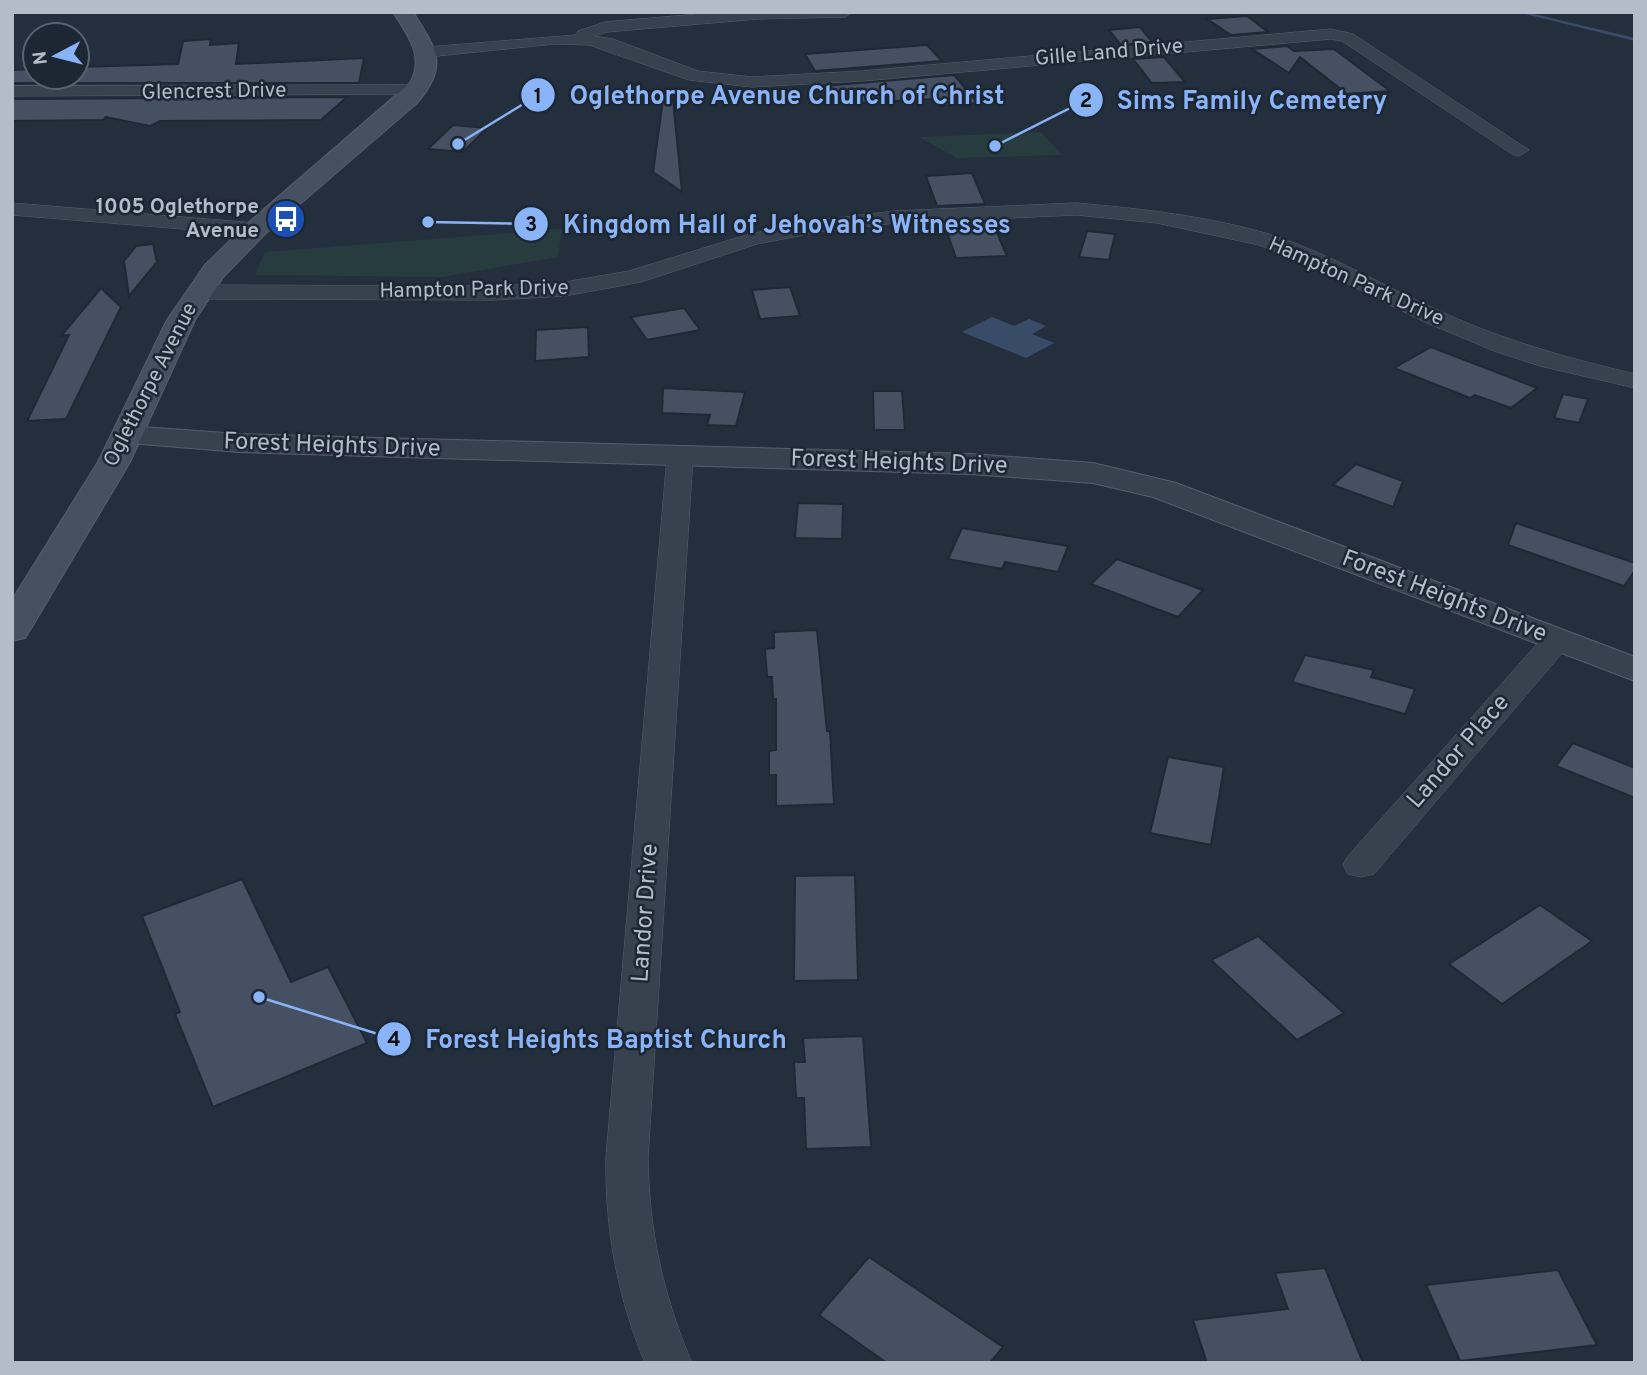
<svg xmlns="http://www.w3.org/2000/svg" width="1647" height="1375" viewBox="0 0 1647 1375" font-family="Overpass,sans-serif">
	<rect width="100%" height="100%" fill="#242f3e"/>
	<g fill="#263c3f">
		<polygon points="1041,132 1062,155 957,158 919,137"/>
		<polygon points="562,229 558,257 442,277 255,275 265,252"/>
	</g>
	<polygon fill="#394c67" points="992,317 1014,326 1029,319 1046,326 1032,334 1054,343 1026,358 962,332"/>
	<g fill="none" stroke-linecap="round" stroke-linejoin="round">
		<polygon fill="#394c67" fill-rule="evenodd" points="1517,12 1526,12 1635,38 1635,41"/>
	</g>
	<g fill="#455162" stroke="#1f2835" stroke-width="2">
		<polygon points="1247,16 1268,32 1231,35 1207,19"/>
		<polygon points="1140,27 1152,42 1121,45 1109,30"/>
		<polygon points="211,39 210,45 239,43 236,64 364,58 359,83 12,83 12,70 35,69 35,77 77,77 77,67 178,64 183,41"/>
		<polygon points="927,45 942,61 815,71 805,54"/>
		<polygon points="1287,46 1294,51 1334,49 1390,91 1347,94 1300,57 1289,73 1252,49"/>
		<polygon points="1164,57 1185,82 1152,83 1133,59"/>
		<polygon points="954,75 978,103 940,106 934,99 834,104 824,86"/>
		<polygon points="347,97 321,120 160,121 150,126 106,117 103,120 12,121 12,99"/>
		<polygon points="663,100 673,100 682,192 653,172"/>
		<polygon points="453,125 487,128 463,152 428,149"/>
		<polygon points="972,173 985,204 937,206 926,176"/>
		<polygon points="992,221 1007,256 956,258 944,223"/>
		<polygon points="1087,231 1115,234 1109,260 1079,257"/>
		<polygon points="153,244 157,262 129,296 124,261 136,246"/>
		<polygon points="790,287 800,316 760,319 752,290"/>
		<polygon points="101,288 121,307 66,419 27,421 69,335 61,336"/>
		<polygon points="684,308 700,330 647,340 631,317"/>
		<polygon points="588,327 589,357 535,361 536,330"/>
		<polygon points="1431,347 1537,388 1511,408 1475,395 1470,398 1394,368"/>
		<polygon points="663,388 745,392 736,426 707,425 710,415 662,413"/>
		<polygon points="873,391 902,391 905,430 874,430"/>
		<polygon points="1563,394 1588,399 1579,423 1554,418"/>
		<polygon points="1356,464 1403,481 1393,507 1333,485"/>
		<polygon points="798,503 843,504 842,539 795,538"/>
		<polygon points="1516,523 1635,563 1635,570 1624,586 1508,545"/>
		<polygon points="962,528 1068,546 1058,572 1005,562 1002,569 948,559"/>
		<polygon points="1117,559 1203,590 1178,617 1091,584"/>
		<polygon points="817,630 827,731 830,731 834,804 776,806 776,775 769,775 769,751 776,750 776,699 773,699 772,677 767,677 765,649 774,648 774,632"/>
		<polygon points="1305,655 1374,670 1371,677 1415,689 1405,714 1292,682"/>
		<polygon points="1573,743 1635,768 1635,798 1556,766"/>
		<polygon points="1168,757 1224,767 1211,845 1150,833"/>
		<polygon points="855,875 858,980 794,981 795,876"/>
		<polygon points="242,879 291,982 328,967 367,1043 213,1107 175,1014 180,1012 142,916"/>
		<polygon points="1540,905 1592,941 1502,1004 1449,964"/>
		<polygon points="1258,936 1344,1013 1297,1040 1211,960"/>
		<polygon points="863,1036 871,1147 806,1149 804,1098 796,1098 794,1062 805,1062 803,1038"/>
		<polygon points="869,1257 1003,1347 990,1363 887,1363 819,1315"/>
		<polygon points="1325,1268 1363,1363 1207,1363 1193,1320 1288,1309 1275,1273"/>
		<polygon points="1558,1270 1597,1345 1460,1361 1426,1285"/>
	</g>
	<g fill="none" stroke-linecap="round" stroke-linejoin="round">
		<g stroke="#565f6c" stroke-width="1">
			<g id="minor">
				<polygon points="722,12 853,12 845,17 758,19 607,32 594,36 613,39 698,71 752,77 863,71 1331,29 1353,34 1529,150 1519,156 1512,154 1342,41 1331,39 863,81 752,87 689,80 589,45 555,44 427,57 419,52 427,47 576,35 578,31 605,22"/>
				<polygon points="417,85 426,90 423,94 12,96 12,86"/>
				<polygon points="12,203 256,223 266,229 256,235 12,215"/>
				<path d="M1077,203C1142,209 1209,216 1272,235C1331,254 1385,287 1442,312C1505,341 1568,358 1635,374V388L1540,366L1494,351L1425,322L1311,266L1259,245L1157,223L1077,215L895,223L819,232L757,244L641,282L565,296L494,300L198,299L187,292L198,285L494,286L565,282L629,271L746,235L819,220L895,211Z"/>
				<path d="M680,449L689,451L693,457L648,1157C649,1231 663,1295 692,1363H645C617,1295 605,1230 606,1157L667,457L671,451Z"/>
				<polygon points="1557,631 1568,634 1572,640 1568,646 1374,874 1361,877 1348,874 1343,865 1348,856 1546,634"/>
			</g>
		</g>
		<g stroke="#565f6c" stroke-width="2">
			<polygon id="tertiary" points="128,426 239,434 971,454 1093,463 1176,483 1635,657 1635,681 1153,497 1093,483 971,474 239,452 117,442 112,435 117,428"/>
		</g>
		<g stroke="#565f6c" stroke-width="2">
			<path id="secondary" d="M393,12H413C437,50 449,65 417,103L265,234L224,276L195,320L130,462L30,630L25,638L12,641V600L98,462L167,320L205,265L247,224L410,83C425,57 408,35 393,12Z"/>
		</g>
		<use href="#minor" fill="#38414e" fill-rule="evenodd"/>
		<use href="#tertiary" fill="#38414e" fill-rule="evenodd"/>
		<use href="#secondary" fill="#465061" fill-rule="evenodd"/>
	</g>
	<defs>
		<g id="bus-disc" transform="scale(2.0125)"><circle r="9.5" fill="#1a4fb4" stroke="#1d2633"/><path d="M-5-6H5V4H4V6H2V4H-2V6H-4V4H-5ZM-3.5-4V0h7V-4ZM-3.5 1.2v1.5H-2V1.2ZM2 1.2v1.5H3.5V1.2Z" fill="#fff"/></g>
	</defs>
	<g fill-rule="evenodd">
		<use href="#bus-disc" x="286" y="219"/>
	</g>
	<g text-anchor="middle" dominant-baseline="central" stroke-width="5" stroke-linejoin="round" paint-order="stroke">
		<g font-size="21" fill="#b4bcc9" stroke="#1d2633">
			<text transform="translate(1109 53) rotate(-5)">Gille Land Drive</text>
			<text transform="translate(214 92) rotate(-1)">Glencrest Drive</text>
			<text transform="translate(1356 282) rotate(24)">Hampton Park Drive</text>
			<text transform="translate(474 290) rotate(-1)">Hampton Park Drive</text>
			<text transform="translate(151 385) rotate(-63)">Oglethorpe Avenue</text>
		</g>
		<g font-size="21" font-weight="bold" fill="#b4bcc9" stroke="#1d2633" text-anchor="end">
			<text x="259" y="207">1005 Oglethorpe<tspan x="259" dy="24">Avenue</tspan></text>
		</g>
		<g font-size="24" fill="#b4bcc9" stroke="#1d2633">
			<text transform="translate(332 446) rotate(2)">Forest Heights Drive</text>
			<text transform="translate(899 463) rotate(2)">Forest Heights Drive</text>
			<text transform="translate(1444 597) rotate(21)">Forest Heights Drive</text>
			<text transform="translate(1459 752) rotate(-49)">Landor Place</text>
			<text transform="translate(646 913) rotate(-86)">Landor Drive</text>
		</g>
	</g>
	<path fill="none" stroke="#8ab4f8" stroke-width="2.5" d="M458 144L538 95M995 146L1086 100M428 222L531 224M259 997L394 1039"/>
	<g fill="#8ab4f8" stroke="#1d2633" stroke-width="2.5">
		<circle cx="458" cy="144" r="7"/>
		<circle cx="995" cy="146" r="7"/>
		<circle cx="428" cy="222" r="7"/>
		<circle cx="259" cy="997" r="7"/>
		<circle cx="538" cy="95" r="18"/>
		<circle cx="1086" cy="100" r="18"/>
		<circle cx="531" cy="224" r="18"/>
		<circle cx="394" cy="1039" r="18"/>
	</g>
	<g font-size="21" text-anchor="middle" font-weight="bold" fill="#111">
		<text x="538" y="103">1</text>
		<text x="1086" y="107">2</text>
		<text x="531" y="231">3</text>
		<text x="394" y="1046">4</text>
	</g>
	<g font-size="26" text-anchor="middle" font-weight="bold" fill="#8ab4f8" stroke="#1d2633" stroke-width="5" stroke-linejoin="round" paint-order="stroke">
		<text x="787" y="104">Oglethorpe Avenue Church of Christ</text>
		<text x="1252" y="109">Sims Family Cemetery</text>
		<text x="787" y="233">Kingdom Hall of Jehovah’s Witnesses</text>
		<text x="606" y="1048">Forest Heights Baptist Church</text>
	</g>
	<rect width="1647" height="1375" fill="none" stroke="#b4bcc9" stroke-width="28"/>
	<g transform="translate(56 56) rotate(263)"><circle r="33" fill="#1d2633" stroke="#59626f" stroke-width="2"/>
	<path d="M0-5L12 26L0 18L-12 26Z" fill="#8ab4f8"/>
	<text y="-10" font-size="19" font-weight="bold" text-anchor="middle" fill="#b4bcc9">N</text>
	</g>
</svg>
